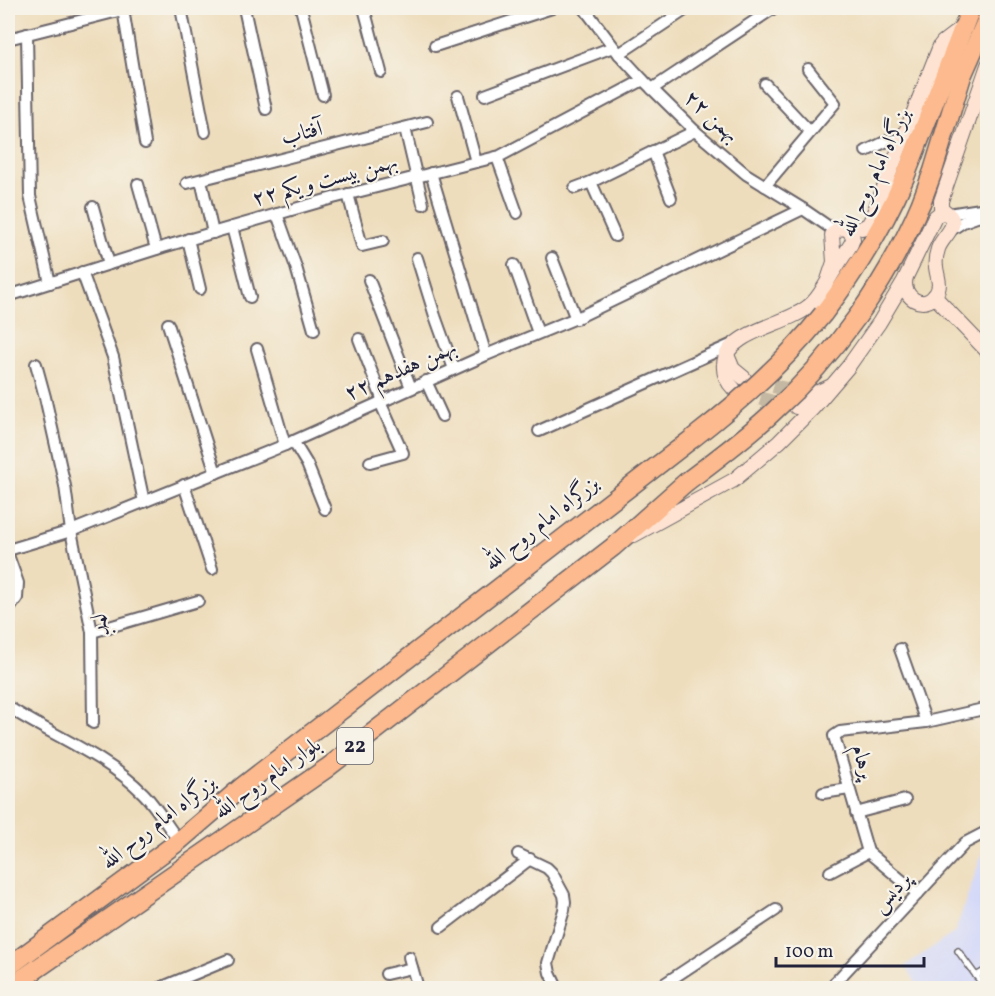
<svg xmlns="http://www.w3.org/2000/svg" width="995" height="996" viewBox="0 0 995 996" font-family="Vollkorn,Amiri,serif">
	<rect width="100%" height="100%" fill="#f7f3e8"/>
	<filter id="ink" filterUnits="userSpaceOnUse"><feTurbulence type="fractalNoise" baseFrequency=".0167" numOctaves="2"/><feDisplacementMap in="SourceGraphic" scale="12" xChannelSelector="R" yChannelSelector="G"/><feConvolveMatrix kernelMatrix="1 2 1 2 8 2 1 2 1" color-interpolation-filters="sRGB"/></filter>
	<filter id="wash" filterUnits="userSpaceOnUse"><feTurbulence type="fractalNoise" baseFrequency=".008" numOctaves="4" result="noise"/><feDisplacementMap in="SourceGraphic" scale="24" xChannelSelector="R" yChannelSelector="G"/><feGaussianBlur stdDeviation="1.35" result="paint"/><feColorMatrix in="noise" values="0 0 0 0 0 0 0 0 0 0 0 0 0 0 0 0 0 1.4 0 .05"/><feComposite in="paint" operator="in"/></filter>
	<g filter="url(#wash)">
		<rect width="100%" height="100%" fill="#eeddbc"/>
		<polygon fill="#d3d8f9" points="987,841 987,988 919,988 905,966 955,932 986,842"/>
	</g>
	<g filter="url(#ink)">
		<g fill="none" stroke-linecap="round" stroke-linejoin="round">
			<g stroke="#c5b8a2" stroke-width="14" stroke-dasharray="14 7" stroke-linecap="butt">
				<polyline points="753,381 802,393"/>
				<polyline points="740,393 788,406"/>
			</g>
			<g stroke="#696368" stroke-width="8">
				<g id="lane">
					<polyline points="958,951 985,988"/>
					<polyline points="976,976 988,969"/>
				</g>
			</g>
			<g stroke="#696368" stroke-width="14">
				<g id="street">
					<polyline points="181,8 205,132"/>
					<polyline points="244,8 266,109"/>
					<polyline points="301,8 323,95"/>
					<polyline points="364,8 381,72"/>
					<polyline points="584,8 619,54 643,80 695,131 746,174 803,209 835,231"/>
					<polyline points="123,9 145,143"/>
					<polyline points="27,34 30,196 50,283"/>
					<polyline points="8,39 130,8"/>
					<polyline points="435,46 552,8"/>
					<polyline points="619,54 688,8"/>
					<polyline points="765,84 810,132"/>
					<polyline points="652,89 774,8"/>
					<polyline points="485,95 613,47"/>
					<polyline points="458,96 476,162"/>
					<polyline points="405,128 423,204"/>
					<polyline points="653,151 671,198"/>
					<polyline points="866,151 887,141 903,139"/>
					<polyline points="497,157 517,213"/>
					<polyline points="431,173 486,355"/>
					<polyline points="201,180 213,233"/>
					<polyline points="591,182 615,236"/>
					<polyline points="187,183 427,122"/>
					<polyline points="138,184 156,249"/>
					<polyline points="765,186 835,103 808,69"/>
					<polyline points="575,188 591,182 695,131"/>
					<polyline points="348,194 362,246 383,241"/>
					<polyline points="93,207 109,264"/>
					<polyline points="277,214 296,267 314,330"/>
					<polyline points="948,214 987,208"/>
					<polyline points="232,227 250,297"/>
					<polyline points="951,230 963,222 988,213"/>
					<polyline points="188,239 200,289"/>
					<polyline points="417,258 435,316 454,369"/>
					<polyline points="552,258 576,319"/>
					<polyline points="514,265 538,333"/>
					<polyline points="82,272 113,357 144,502"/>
					<polyline points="369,280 411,388"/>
					<polyline points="8,296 163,247 333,198 500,156 643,80"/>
					<polyline points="168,324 216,473"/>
					<polyline points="359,339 383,401"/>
					<polyline points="257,349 285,445"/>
					<polyline points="36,364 45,397 65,486 71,531 92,632 93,723"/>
					<polyline points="426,381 442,416"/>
					<polyline points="539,431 735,343"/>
					<polyline points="293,441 307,464 325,509"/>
					<polyline points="370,462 403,453 380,402"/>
					<polyline points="184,485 212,569"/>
					<polyline points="8,550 71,531 285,445 486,355 581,316 803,209"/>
					<polyline points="8,555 18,583 17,598 8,610"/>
					<polyline points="92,632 198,601"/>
					<polyline points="900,649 926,722"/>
					<path d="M8,707C53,736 105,755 143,793C156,806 168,827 179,841"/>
					<polyline points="823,793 849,789"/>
					<polyline points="856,813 905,800"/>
					<polyline points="518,854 547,868 552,873 564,895 565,902 564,910 548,963 550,973 557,988"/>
					<polyline points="830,872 868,852"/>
					<polyline points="918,894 868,852 834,736 840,732 926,722 988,708"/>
					<polyline points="441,927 530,859"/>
					<polyline points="409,957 418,988"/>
					<polyline points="386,974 412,968"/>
					<polyline points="160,988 228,960"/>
					<polyline points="658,988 776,910"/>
					<polyline points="830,988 965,843 988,831"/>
				</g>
			</g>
			<g stroke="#696368" stroke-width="16">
				<g id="secondary">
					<polyline points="947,213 941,208 941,201 988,65"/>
					<polyline points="862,228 868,225 871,220 940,46 943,42 964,26"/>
					<polyline points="934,296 988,352"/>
					<polyline points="727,355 733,369 744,378"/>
					<path d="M734,389C727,382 723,374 724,364C726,331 788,325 809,306C817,300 821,292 826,284C834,270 843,257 851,244L853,239L852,234L846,228L838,229L832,235L834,262L828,280"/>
					<polyline points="807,393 818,392 829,387"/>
					<polyline points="796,407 807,405 819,399"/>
					<path d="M634,535L734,480L779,442L813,408L848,367L879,323L904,281L935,217L940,213L948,214C961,226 942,236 938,249C936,255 935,261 936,267C937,277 942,285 936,294C924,312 900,297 906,277"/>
				</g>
			</g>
			<g stroke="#696368" stroke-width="21">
				<g id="highway">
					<polyline points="921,203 933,171 962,76 988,17"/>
					<path d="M823,314C856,271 884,226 905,177L971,8"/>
					<polyline points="8,967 179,841 243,786 693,438"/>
					<polyline points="9,988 327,768 613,547 685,483"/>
				</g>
			</g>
			<use href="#lane" stroke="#fff" stroke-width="5"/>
			<use href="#street" stroke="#fff" stroke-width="10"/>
			<use href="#secondary" stroke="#fee3d2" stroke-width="14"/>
			<use href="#highway" stroke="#fcba8e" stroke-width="18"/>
			<g stroke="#696368" stroke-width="21" stroke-linecap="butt">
				<g id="highway-bridge">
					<path d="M693,438C741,401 785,362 823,314"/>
					<path d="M685,483C714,461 744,439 771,414C835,356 887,283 921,203"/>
				</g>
			</g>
			<use href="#highway-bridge" stroke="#fcba8e" stroke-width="18"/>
		</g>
	</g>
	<g text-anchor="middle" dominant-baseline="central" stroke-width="4.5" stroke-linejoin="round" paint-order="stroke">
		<rect fill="#f7f3e8" stroke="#62616f" stroke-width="1.5" x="337" y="728" width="36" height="36" rx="4.5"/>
		<g font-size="21" font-weight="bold" fill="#22223b">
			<text x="355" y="746">22</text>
		</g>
		<g font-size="22" fill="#22223b" stroke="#f7f3e8">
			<text transform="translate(711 117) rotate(42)">۲۲ بهمن</text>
			<text transform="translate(302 134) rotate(-14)">آفتاب</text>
			<text transform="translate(876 173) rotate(-65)">بزرگراه امام روح الله</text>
			<text transform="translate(325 181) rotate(-15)">۲۲ بهمن بیست و یکم</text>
			<text transform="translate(401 371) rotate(-24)">۲۲ بهمن هفدهم</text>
			<text transform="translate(542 524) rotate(-38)">بزرگراه امام روح الله</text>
			<text transform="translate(109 624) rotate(82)">نهم</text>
			<text transform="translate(862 762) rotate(74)">پرهام</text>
			<text transform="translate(268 779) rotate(-35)">بلوار امام روح الله</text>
			<text transform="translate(159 823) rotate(-38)">بزرگراه امام روح الله</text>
			<text transform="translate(892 893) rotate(-47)">پردیس</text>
		</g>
	</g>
	<rect width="995" height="996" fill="none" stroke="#f7f3e8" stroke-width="30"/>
	<path d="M776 957v9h148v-9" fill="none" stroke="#22223b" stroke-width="3"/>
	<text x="785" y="957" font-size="18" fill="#22223b" stroke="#f7f3e8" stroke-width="4.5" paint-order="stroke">100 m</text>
</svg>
